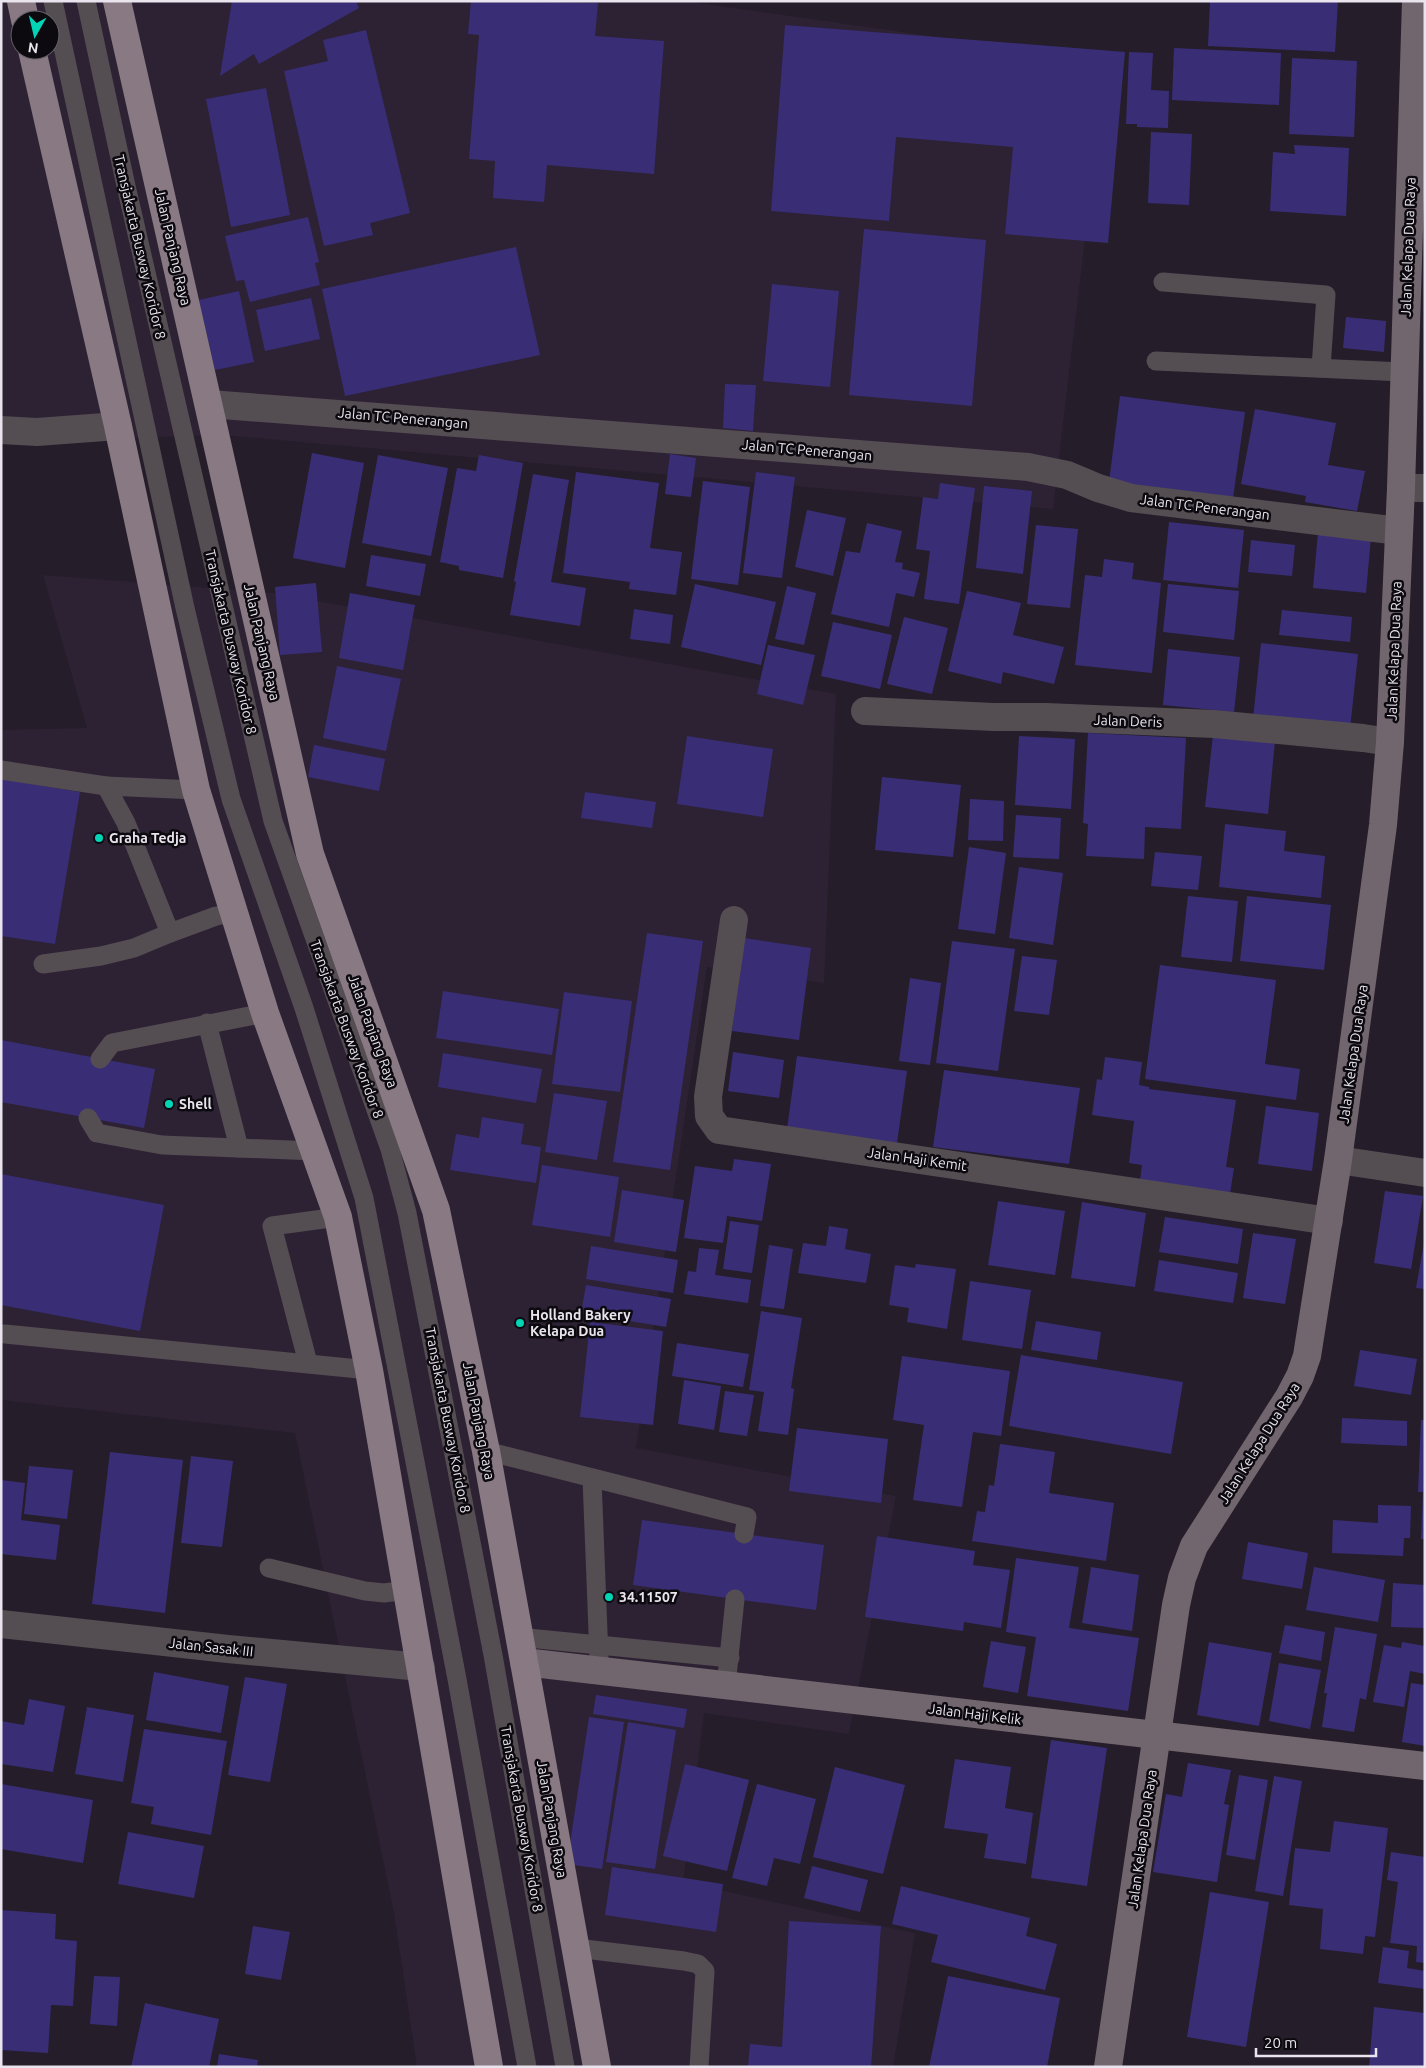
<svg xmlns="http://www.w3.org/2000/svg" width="1426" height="2068" viewBox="0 0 1426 2068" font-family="Ubuntu,sans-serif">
	<rect width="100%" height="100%" fill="#251d2a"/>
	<g fill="#2d2134" fill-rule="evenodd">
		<path d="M1,1H684L1106,61L1053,509L222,435L1,442ZM20,20H50V50H20Z"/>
		<polygon points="43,575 272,593 836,694 824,983 707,967 636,1448 896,1496 849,1734 704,1713 683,1882 915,1933 893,2067 417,2067 394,1913 295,1433 1,1400 1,730 87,728"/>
	</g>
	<g fill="#392e76">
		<polygon points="232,1 356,1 359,8 259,64 254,54 220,76"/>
		<polygon points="471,1 598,3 595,36 664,41 654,174 547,165 544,202 493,198 495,161 469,159 479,35 468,34"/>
		<polygon points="1210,1 1338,1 1335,52 1208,46"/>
		<polygon points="785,25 1125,52 1108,243 1005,234 1013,147 896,137 889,221 771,211"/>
		<polygon points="366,30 410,213 370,223 373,235 324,246 284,71 328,61 323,40"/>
		<polygon points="1174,48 1281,53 1279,105 1172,100"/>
		<polygon points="1129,52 1153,53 1151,90 1169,91 1168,128 1137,127 1137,124 1126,124"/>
		<polygon points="1292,58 1357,61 1354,137 1289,134"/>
		<polygon points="266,88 290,215 231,227 206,99"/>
		<polygon points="1151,132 1192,134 1189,205 1148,203"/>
		<polygon points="1294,145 1349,148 1346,216 1270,211 1273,152 1295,154"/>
		<polygon points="308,217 319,262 315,263 320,285 250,302 244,280 236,281 225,236"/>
		<polygon points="864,229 986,240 972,406 849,395"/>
		<polygon points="516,247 540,355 345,396 322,289"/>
		<polygon points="772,284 839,291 830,387 763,381"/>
		<polygon points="239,291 254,362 215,370 199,300"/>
		<polygon points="311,298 320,339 265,351 256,310"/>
		<polygon points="1346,317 1386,321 1384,352 1343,348"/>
		<polygon points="725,384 756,385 753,431 723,428"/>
		<polygon points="1120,396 1245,412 1233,498 1109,482"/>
		<polygon points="1255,409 1336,423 1328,465 1365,471 1357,511 1305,502 1306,496 1241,484"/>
		<polygon points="312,453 364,463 345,568 293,558"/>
		<polygon points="670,454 696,458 691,497 665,494"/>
		<polygon points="378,455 448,468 431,556 362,543"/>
		<polygon points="479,455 523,463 503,578 459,570 459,566 440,562 457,468 476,471"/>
		<polygon points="576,472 659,483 650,548 682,552 676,595 629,589 630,582 563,573"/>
		<polygon points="756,472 795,477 782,578 743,573"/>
		<polygon points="533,474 569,480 551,582 586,588 580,626 510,615 516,582 514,581"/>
		<polygon points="703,481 750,487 738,585 691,579"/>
		<polygon points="940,483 975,488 959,604 924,599 930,551 916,549 923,497 938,499"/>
		<polygon points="984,486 1032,491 1023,574 976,568"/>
		<polygon points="807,510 846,518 833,576 795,567"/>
		<polygon points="1169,522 1244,530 1238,588 1163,580"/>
		<polygon points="867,523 902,531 895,562 903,563 902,569 920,573 914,597 896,593 889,627 831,614 846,551 860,553"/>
		<polygon points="1036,525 1078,529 1070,608 1027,604"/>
		<polygon points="1318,532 1371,537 1366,593 1313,588"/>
		<polygon points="1251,540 1295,545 1292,576 1248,572"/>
		<polygon points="371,555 426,564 420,596 366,586"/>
		<polygon points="1104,559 1134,563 1132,579 1161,583 1152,673 1075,665 1085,575 1102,577"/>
		<polygon points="316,583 322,652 280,655 275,587"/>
		<polygon points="695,584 776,602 761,665 681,647"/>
		<polygon points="1168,584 1239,591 1234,640 1163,632"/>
		<polygon points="787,586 816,593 804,645 775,639"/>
		<polygon points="967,591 1021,603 1013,635 1064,647 1054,684 1003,672 1001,684 948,671"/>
		<polygon points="350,593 415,605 403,670 339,658"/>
		<polygon points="634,609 673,615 670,644 630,639"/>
		<polygon points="1282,610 1352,617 1350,642 1279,635"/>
		<polygon points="904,617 948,628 932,694 887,684"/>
		<polygon points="833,622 892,635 880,689 821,676"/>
		<polygon points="1261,643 1358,654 1350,729 1253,719"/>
		<polygon points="768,645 815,655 803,705 757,694"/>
		<polygon points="1168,649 1240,657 1234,712 1163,705"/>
		<polygon points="337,666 401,679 386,751 323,738"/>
		<polygon points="1088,733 1186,738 1181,829 1145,827 1144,859 1086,856 1088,824 1083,823"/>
		<polygon points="1213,735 1275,741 1268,814 1205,807"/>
		<polygon points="687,736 773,749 763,817 677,804"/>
		<polygon points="1019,736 1075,739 1071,809 1015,805"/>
		<polygon points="314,745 385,759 379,791 308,777"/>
		<polygon points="882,777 961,785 953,857 875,850"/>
		<polygon points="1,779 80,792 55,944 1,936"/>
		<polygon points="585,792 656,802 652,828 581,818"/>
		<polygon points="970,799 1004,801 1003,841 968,840"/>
		<polygon points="1016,815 1061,818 1059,859 1013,857"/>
		<polygon points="1225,824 1286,831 1284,851 1325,856 1321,898 1219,887"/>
		<polygon points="969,847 1006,853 995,934 958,929"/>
		<polygon points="1155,852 1202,856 1198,890 1151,886"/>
		<polygon points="1019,867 1063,873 1053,945 1009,938"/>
		<polygon points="1188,896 1238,901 1232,962 1181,957"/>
		<polygon points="1247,896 1331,905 1324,970 1240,961"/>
		<polygon points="647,933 703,941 670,1170 613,1162"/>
		<polygon points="744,938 811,948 799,1040 732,1031"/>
		<polygon points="952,941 1015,949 998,1071 936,1063"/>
		<polygon points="1022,956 1057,960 1049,1015 1014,1011"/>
		<polygon points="1160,965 1276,980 1265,1064 1300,1069 1296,1100 1145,1079"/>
		<polygon points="910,978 941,983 930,1065 899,1061"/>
		<polygon points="443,991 559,1009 552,1055 436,1038"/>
		<polygon points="564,992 632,1001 620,1092 552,1084"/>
		<polygon points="1,1040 155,1069 144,1128 1,1102"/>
		<polygon points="733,1052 784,1060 779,1098 728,1091"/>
		<polygon points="443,1053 542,1069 536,1103 438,1087"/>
		<polygon points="797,1056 907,1071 897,1143 787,1129"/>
		<polygon points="1105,1057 1142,1062 1139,1085 1149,1087 1149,1089 1236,1100 1226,1167 1234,1168 1229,1200 1139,1188 1142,1165 1129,1163 1134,1121 1092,1115 1097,1079 1102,1080"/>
		<polygon points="944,1070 1080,1088 1069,1164 933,1147"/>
		<polygon points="554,1093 607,1101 597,1160 545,1152"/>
		<polygon points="1266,1106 1319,1113 1312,1171 1258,1164"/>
		<polygon points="482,1117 524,1124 521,1144 541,1147 536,1183 450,1170 456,1134 479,1138"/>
		<polygon points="734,1159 771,1164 762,1221 727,1216 723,1243 684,1238 695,1166 732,1171"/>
		<polygon points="542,1165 619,1177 610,1237 532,1225"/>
		<polygon points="1,1174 164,1205 140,1331 1,1305"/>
		<polygon points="622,1190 684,1200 676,1252 614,1242"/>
		<polygon points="1385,1191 1423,1196 1411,1269 1374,1263"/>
		<polygon points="998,1201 1065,1211 1055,1275 988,1265"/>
		<polygon points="1082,1202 1146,1213 1135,1287 1071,1278"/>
		<polygon points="1165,1217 1243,1229 1238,1264 1159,1252"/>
		<polygon points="730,1221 759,1225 752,1273 723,1269"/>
		<polygon points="829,1226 848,1229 845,1249 871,1254 866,1283 798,1273 803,1243 826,1246"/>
		<polygon points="1253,1233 1296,1239 1285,1304 1243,1298"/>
		<polygon points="1424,1243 1425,1243 1425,1289 1416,1288"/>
		<polygon points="769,1245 793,1249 784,1309 760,1306"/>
		<polygon points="591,1246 678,1260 673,1293 586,1279"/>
		<polygon points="699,1248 719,1250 715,1275 751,1280 748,1303 684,1294 688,1271 696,1272"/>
		<polygon points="1159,1260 1238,1273 1233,1303 1154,1291"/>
		<polygon points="916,1264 956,1269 947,1329 907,1322 909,1308 889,1305 895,1265 915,1268"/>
		<polygon points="970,1281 1031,1290 1022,1349 962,1340"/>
		<polygon points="586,1285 671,1299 666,1327 581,1313"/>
		<polygon points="761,1311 802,1318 791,1388 794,1389 788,1435 758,1431 764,1392 749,1390"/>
		<polygon points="1036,1321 1101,1332 1097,1360 1031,1350"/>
		<polygon points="590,1322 663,1331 653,1425 580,1417"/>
		<polygon points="677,1343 749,1354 743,1387 672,1376"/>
		<polygon points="1360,1350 1417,1359 1411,1395 1354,1386"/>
		<polygon points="1021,1355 1183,1382 1171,1454 1009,1426"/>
		<polygon points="902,1356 1010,1371 1001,1436 973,1432 962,1507 913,1500 924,1425 893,1420"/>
		<polygon points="684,1380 721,1386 714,1430 678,1424"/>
		<polygon points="725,1391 754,1395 747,1436 719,1432"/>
		<polygon points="1342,1418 1407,1421 1407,1446 1341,1443"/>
		<polygon points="1421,1420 1425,1420 1425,1539 1421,1539 1423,1492 1418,1492"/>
		<polygon points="797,1428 888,1439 881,1503 789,1491"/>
		<polygon points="1000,1444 1055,1452 1049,1493 1114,1503 1106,1561 972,1541 977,1511 985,1512 989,1485 994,1486"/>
		<polygon points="110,1452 183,1460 165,1613 92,1604"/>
		<polygon points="191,1456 233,1461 222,1547 181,1543"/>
		<polygon points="29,1466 73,1470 67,1519 24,1514"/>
		<polygon points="1,1480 25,1483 21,1520 60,1525 56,1560 1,1554"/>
		<polygon points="1378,1505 1411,1506 1410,1538 1404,1538 1403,1556 1332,1553 1333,1520 1378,1523"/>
		<polygon points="642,1520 824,1545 816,1610 633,1585"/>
		<polygon points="877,1536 975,1551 973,1565 1010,1570 1001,1628 964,1622 963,1631 865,1617"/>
		<polygon points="1248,1542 1308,1553 1302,1589 1242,1579"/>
		<polygon points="1016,1558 1079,1567 1069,1628 1139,1638 1128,1711 1027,1696 1036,1637 1006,1632"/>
		<polygon points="1091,1567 1139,1575 1132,1631 1082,1623"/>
		<polygon points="1314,1567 1385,1580 1378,1622 1306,1610"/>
		<polygon points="1393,1583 1425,1585 1425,1628 1391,1627"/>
		<polygon points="1285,1625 1325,1632 1321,1661 1279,1653"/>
		<polygon points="1335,1627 1377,1634 1366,1700 1360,1698 1354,1732 1322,1727 1327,1693 1324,1693"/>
		<polygon points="991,1641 1026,1647 1018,1693 983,1687"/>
		<polygon points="1209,1642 1272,1653 1259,1726 1197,1715"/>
		<polygon points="1402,1642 1425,1646 1425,1674 1410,1671 1404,1707 1373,1702 1384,1645 1401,1648"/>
		<polygon points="1279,1663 1321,1670 1310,1729 1269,1721"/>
		<polygon points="154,1672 229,1686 221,1733 146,1720"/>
		<polygon points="245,1677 287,1684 270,1782 228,1775"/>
		<polygon points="1411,1683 1425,1685 1425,1746 1402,1742"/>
		<polygon points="596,1695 687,1709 684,1728 593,1714"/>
		<polygon points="29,1699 65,1706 53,1772 1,1764 1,1721 24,1725"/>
		<polygon points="87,1707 134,1715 123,1782 75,1774"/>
		<polygon points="589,1717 624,1722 602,1869 567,1864"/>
		<polygon points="628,1722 676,1730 655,1869 606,1862"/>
		<polygon points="144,1729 227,1741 211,1835 151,1824 154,1807 131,1803"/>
		<polygon points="1051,1740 1107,1748 1087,1886 1031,1878"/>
		<polygon points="955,1759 1011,1767 1005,1808 1033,1813 1026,1864 984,1858 988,1834 944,1828"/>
		<polygon points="1188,1763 1231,1770 1224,1804 1229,1805 1217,1882 1153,1872 1166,1794 1182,1797"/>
		<polygon points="685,1764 749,1780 727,1871 663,1856"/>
		<polygon points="835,1767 905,1785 883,1874 813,1857"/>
		<polygon points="1239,1775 1268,1780 1255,1860 1226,1855"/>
		<polygon points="1274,1776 1302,1781 1283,1896 1255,1891"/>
		<polygon points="1,1784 93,1800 83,1863 1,1849"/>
		<polygon points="757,1784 816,1799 800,1864 774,1858 767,1886 732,1878"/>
		<polygon points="1334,1821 1388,1828 1375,1937 1365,1936 1363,1954 1320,1949 1323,1909 1289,1905 1295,1848 1330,1852"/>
		<polygon points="128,1832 204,1846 194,1898 118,1884"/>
		<polygon points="1391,1852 1425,1857 1425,1963 1416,1962 1417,1946 1390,1943 1398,1882 1387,1880"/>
		<polygon points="812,1866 868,1880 860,1912 804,1898"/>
		<polygon points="612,1867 723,1884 716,1932 605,1915"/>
		<polygon points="901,1886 1030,1918 1026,1936 1057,1944 1045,1990 931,1962 938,1935 892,1924"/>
		<polygon points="1210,1892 1269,1902 1246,2047 1187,2037"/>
		<polygon points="1,1910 56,1914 55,1939 77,1941 73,2006 51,2005 48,2053 1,2050"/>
		<polygon points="789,1921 881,1926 871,2067 748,2067 750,2044 782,2047"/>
		<polygon points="253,1926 290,1932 281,1980 245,1974"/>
		<polygon points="1383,1947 1409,1951 1407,1968 1425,1971 1425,1989 1378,1983"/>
		<polygon points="94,1976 120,1977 117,2026 90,2024"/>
		<polygon points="948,1976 1060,1998 1047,2067 929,2067"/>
		<polygon points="145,2003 219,2019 209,2067 131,2067"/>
		<polygon points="1374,2007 1425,2013 1425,2067 1369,2067"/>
		<polygon points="219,2054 258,2060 257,2067 217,2067"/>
	</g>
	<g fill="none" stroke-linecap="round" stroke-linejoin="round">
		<g stroke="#544d52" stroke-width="19">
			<polyline points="53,1 185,608 231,799 304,1008 364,1198 457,1679 527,2067"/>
			<polyline points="86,1 126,186 273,821 390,1149 407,1213 493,1655 565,2067"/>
			<polyline points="1163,282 1326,295 1321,368"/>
			<polyline points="1156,361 1404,372"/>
			<polyline points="1,770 106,786"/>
			<polyline points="196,790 106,786 126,823 170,933 216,916 234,913"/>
			<polyline points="43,964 101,956 134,948 170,933"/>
			<polyline points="207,1023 239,1148"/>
			<polyline points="100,1059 112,1043 265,1013"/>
			<polyline points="88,1118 97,1133 162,1145 315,1151"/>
			<polyline points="5,1334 369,1370"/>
			<polyline points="308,1363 272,1226 338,1217"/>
			<polyline points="486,1451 747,1517 744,1534"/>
			<polyline points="592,1479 599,1657"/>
			<polyline points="269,1568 365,1591 384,1593 407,1590"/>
			<polyline points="518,1637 730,1658"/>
			<polyline points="726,1686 735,1599"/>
			<polyline points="576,1948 684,1961 698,1964 705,1971 699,2067"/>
		</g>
		<g stroke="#544d52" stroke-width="28">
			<polyline points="209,404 1028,467 1067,475 1098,488 1131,498 1399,531"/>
			<polyline points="1,430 37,432 118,426"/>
			<polyline points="1401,488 1425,488"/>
			<polyline points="865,711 994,717 1046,717 1214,724 1363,738 1390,742"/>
			<polyline points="734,920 708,1097 709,1116 719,1130 1329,1221"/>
			<polyline points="1338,1160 1425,1173"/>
			<polyline points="1,1624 228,1649 421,1667"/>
		</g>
		<g stroke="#71666d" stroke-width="28">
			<polyline points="524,1662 1425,1766"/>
			<polyline points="1108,2067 1176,1605 1182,1578 1194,1546 1289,1397 1300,1376 1307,1356 1338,1160 1383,825 1390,742 1401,488 1416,1"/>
		</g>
		<g stroke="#887982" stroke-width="28">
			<polyline points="21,1 25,20"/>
			<polyline points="117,1 310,854 436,1210 486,1451 597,2067"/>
			<polyline points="32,50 118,426 196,790 265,1013 338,1217 369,1370 489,2067"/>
		</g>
	</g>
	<g fill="#01d5b6" stroke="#0c090f" stroke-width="2">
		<circle cx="99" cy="838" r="5"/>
		<circle cx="169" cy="1104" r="5"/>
		<circle cx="520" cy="1323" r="5"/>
		<circle cx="609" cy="1597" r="5"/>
	</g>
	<g text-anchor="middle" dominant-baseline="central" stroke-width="5" stroke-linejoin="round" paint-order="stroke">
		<g font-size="14" fill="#e9e4ed" stroke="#0c090f">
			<text transform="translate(140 247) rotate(77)">Transjakarta Busway Koridor 8</text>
			<text transform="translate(173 247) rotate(77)">Jalan Panjang Raya</text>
			<text transform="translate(1408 247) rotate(-88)">Jalan Kelapa Dua Raya</text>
			<text transform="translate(403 418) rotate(5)">Jalan TC Penerangan</text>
			<text transform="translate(807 450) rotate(5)">Jalan TC Penerangan</text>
			<text transform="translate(1205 507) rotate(7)">Jalan TC Penerangan</text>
			<text transform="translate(231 642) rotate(77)">Transjakarta Busway Koridor 8</text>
			<text transform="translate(262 642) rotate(77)">Jalan Panjang Raya</text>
			<text transform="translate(1394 651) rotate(-88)">Jalan Kelapa Dua Raya</text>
			<text transform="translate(1128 721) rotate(2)">Jalan Deris</text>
			<text transform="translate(347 1029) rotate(70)">Transjakarta Busway Koridor 8</text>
			<text transform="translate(373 1031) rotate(70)">Jalan Panjang Raya</text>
			<text transform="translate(1353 1054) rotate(-82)">Jalan Kelapa Dua Raya</text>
			<text transform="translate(917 1159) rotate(8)">Jalan Haji Kemit</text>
			<text transform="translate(448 1420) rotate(79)">Transjakarta Busway Koridor 8</text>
			<text transform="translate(479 1421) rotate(79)">Jalan Panjang Raya</text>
			<text transform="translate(1259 1443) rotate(-58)">Jalan Kelapa Dua Raya</text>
			<text transform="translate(211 1647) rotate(6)">Jalan Sasak III</text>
			<text transform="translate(975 1714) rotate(7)">Jalan Haji Kelik</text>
			<text transform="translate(522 1819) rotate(80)">Transjakarta Busway Koridor 8</text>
			<text transform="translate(552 1819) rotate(80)">Jalan Panjang Raya</text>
			<text transform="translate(1142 1839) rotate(-82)">Jalan Kelapa Dua Raya</text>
		</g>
		<g font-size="14" font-weight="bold" fill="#e9e4ed" stroke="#0c090f" text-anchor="start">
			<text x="109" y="838">Graha Tedja</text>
			<text x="179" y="1104">Shell</text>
			<text x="530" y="1315">Holland Bakery<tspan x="530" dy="16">Kelapa Dua</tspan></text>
			<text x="619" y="1597">34.11507</text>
		</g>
	</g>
	<rect width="1426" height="2068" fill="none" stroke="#e9e4ed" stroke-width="5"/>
	<g transform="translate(35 35) rotate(188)"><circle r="24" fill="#0c090f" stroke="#646168"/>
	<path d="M0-4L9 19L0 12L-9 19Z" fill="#01d5b6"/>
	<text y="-8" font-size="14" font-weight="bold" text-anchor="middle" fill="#e9e4ed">N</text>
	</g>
	<path d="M1256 2048v8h120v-8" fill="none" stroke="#e9e4ed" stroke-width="2.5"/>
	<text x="1264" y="2048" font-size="15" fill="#e9e4ed" stroke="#0c090f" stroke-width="4" paint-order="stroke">20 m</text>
</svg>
